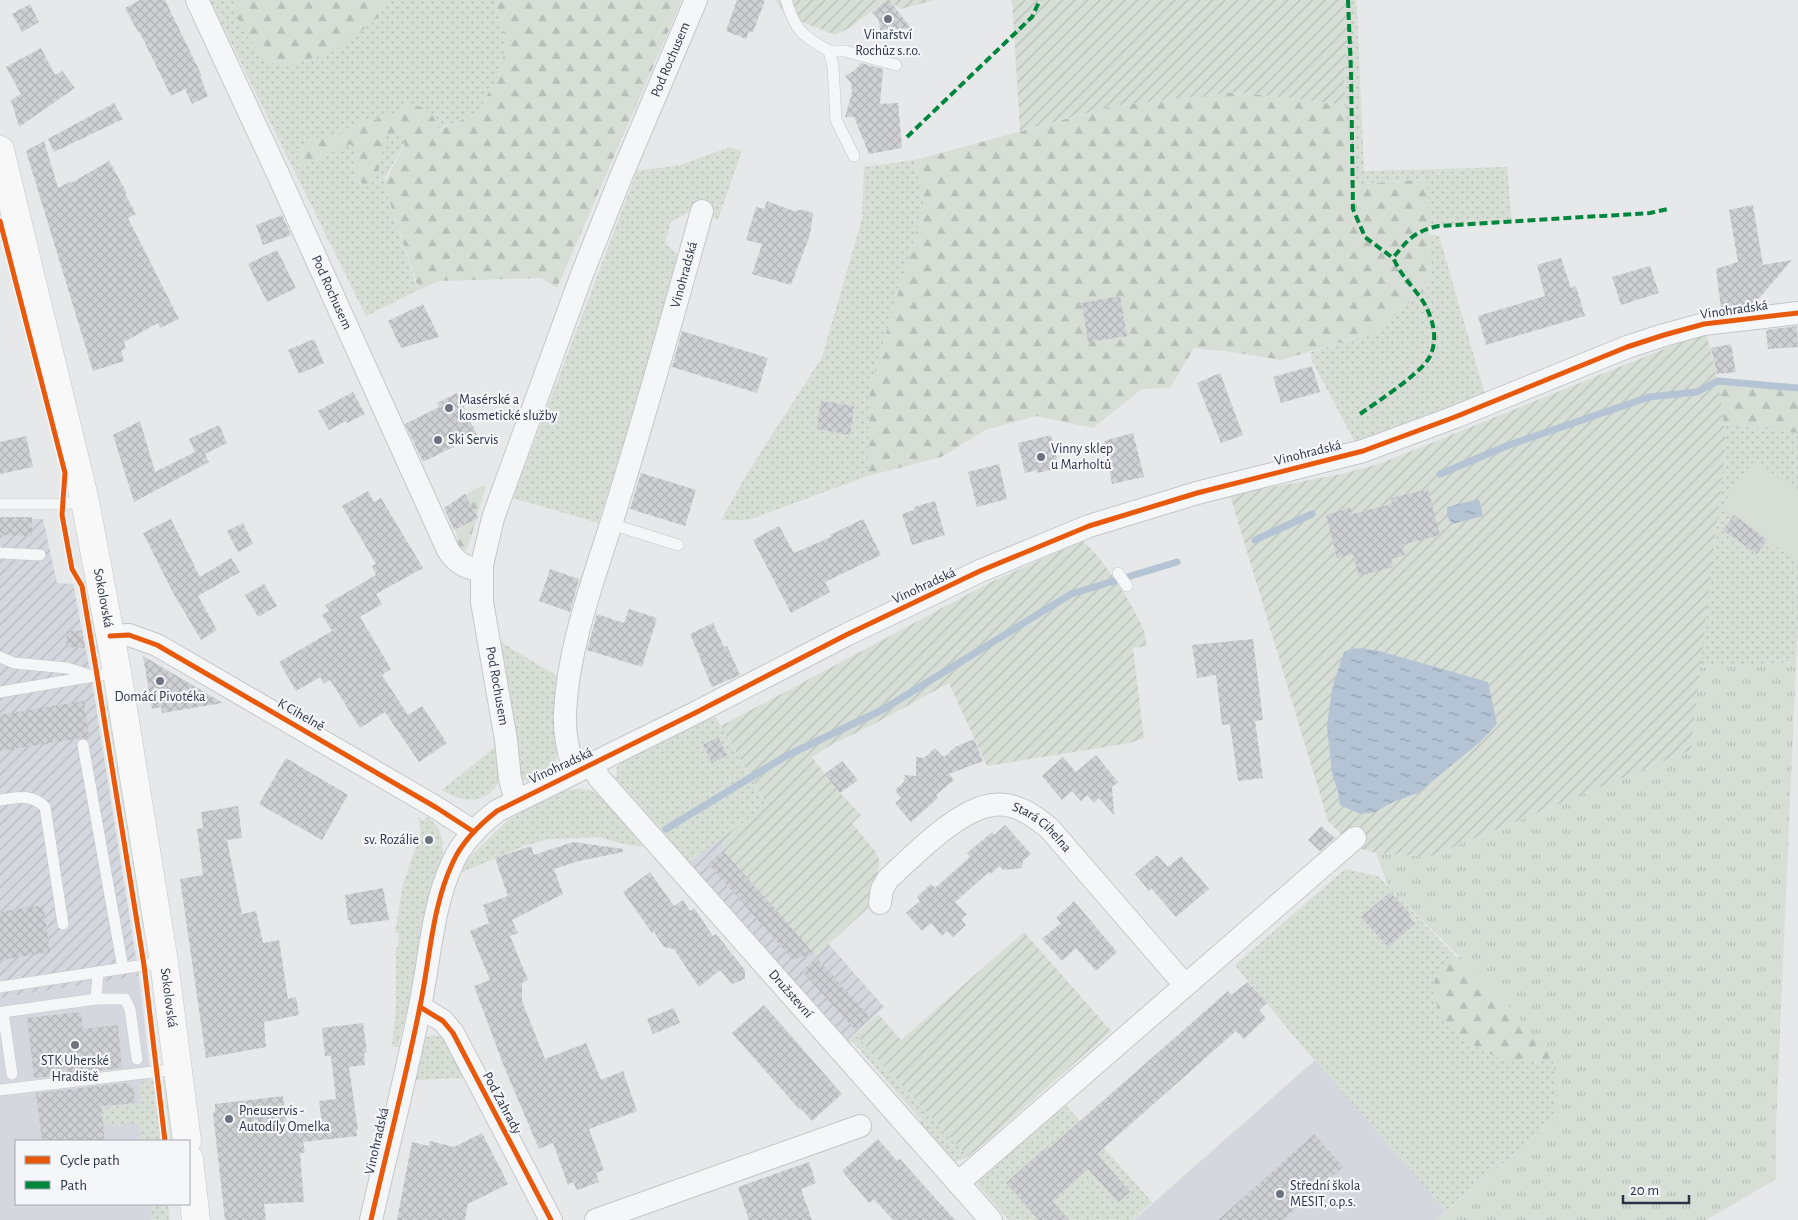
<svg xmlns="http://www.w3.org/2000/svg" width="1798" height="1220" viewBox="0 0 1798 1220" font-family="'Alegreya Sans',sans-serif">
	<defs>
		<pattern id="industrial-furrows" width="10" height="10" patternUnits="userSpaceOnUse" patternTransform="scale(1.25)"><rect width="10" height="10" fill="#d4d7dd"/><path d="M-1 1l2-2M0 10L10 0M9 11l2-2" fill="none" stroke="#b6b9bf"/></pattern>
		<pattern id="grass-dots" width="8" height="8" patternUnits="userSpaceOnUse" patternTransform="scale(1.25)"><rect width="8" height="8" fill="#d6ded6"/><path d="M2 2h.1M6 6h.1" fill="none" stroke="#b8bfb9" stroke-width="1.8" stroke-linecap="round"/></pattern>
		<pattern id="forest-firs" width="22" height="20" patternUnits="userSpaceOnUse" patternTransform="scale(1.25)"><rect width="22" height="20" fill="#d6ded6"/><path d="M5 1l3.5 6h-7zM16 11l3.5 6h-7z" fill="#b8bfb9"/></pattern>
		<pattern id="park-tufts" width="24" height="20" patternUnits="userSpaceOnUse" patternTransform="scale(1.25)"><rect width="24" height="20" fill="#d6ded6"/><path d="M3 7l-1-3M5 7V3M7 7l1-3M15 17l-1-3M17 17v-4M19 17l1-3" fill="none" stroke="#b8bfb9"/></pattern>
		<pattern id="garden-furrows" width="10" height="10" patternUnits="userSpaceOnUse" patternTransform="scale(1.25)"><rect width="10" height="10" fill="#d6ded6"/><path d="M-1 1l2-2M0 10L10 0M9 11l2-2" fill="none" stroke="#b8bfb9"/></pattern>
		<pattern id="water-ripples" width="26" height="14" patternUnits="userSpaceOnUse" patternTransform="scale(1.25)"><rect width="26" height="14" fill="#b4c4d5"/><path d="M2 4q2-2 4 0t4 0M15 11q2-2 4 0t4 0" fill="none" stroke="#93a0af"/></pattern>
		<pattern id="building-cross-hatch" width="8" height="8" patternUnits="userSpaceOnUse" patternTransform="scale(1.25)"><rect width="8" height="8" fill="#ced0d3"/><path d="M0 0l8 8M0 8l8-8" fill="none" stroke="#b1b3b6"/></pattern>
	</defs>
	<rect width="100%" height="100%" fill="#e6e8ea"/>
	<g fill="#d4d7dd">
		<polygon points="139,976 158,1141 16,1141 16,1204 165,1204 167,1220 0,1220 0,998"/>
		<polygon points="1315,1060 1446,1211 1436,1220 1134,1220"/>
	</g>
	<g fill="url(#industrial-furrows)">
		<polygon points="0,519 43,519 57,583 73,584 91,676 139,976 0,998"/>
		<polygon points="730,832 884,1007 844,1043 689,862"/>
	</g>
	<g fill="url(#grass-dots)">
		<polygon points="210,0 494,0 506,39 501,71 478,113 405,143 384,179 391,208 418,290 366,316"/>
		<polygon points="1350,0 1356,0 1357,10 1364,171 1507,167 1512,221 1428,227 1427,179 1351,185 1344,76"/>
		<polygon points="730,147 742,151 718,219 692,210 671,222 665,243 684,260 598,523 513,498 637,171 680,165"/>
		<polygon points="915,160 924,206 870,387 868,476 748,520 721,520 747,474 822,357 862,219 864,167"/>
		<polygon points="1429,234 1439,236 1485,394 1461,406 1355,442 1312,361 1311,352 1373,333 1431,284"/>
		<polygon points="1724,423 1798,433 1798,625 1796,662 1700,667 1726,440"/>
		<polygon points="83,578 89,585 100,652 97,654"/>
		<path d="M499,641L559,677C559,695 561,752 554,766C549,775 538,778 529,782L523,780L519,776Z"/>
		<polygon points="105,697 110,708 146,927 144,933"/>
		<polygon points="715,716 767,806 689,862 616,778 617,767 626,758"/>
		<path d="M496,746C497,755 502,769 500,777C496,795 476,804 459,798C453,796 447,793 442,790Z"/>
		<polygon points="578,789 589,790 604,796 643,847 627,845 598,837 549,839 524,846 460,873 467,859 508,820 529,808 567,790"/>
		<path d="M418,817L423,821L428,817C445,833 443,842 442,864L398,1047H392L396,1007V948L398,947L399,933H395L403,884L421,832Z"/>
		<polygon points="1345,869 1378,876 1553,1057 1559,1116 1446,1211 1297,1040 1235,965"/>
		<polygon points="855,1034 968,1157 958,1161 946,1160 916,1125 921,1120 852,1041 846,1046 844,1043"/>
		<polygon points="433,1035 440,1037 445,1041 465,1078 413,1080 421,1045 425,1038"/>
		<polygon points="153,1079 161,1141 142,1141 139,1123 103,1125 92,1109 141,1103 139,1082"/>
		<polygon points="163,1080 168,1080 175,1141 171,1141"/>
		<polygon points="1063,1102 1152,1202 1133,1220 1009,1220 976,1183 978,1173"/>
		<polygon points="149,1204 168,1204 170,1220 151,1220"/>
	</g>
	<g fill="url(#forest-firs)">
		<path d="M233,0H386L378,17L356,36L333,51L295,64L268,63C253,45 236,24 233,0Z"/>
		<path d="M494,0H682L557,288L541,278L439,281L419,290L392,210L385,182L405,144L396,133L386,134C381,151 383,165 374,182L364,184L356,179L353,163L357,151L350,144L304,166L297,161L303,145L312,139L335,136L357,122L374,120L395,114L409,104C429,109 432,110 439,130L477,113L501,71L506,39Z"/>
		<polygon points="1235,92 1346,105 1351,185 1427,179 1431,284 1373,333 1281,360 1232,352 1194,348 1170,388 1142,389 1093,428 1036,416 985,430 941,457 868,476 870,387 924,206 915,160 1113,106"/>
		<polygon points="1718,381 1798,388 1798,433 1702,420 1697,392"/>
		<polygon points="481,486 486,486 467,550 460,551 450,504"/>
		<polygon points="1475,952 1601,1022 1553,1133 1557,1119 1553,1058 1527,1062 1498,1058 1462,1039 1455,1028 1441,1017 1433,992 1435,979 1442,970 1457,957"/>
	</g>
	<polygon fill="url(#park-tufts)" points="1796,662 1776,1125 1776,1179 1706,1220 1436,1220 1559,1116 1553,1057 1500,996 1389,888 1376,853 1429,857 1691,750 1700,667"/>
	<g fill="url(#garden-furrows)">
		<polygon points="776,0 935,0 901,9 886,0 851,27 835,35 785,15"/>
		<polygon points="1012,0 1350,0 1344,76 1346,105 1235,92 1113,106 1020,131"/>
		<polygon points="1706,332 1718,381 1726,440 1691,750 1429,857 1376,853 1354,847 1328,821 1230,495 1342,474 1382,463"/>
		<path d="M1082,541C1101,554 1136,609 1144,631C1145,635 1146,641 1147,646L1133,648L1144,738L1130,743L987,766L949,683L874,724L831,745L812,757L840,793L861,815L852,823L875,851L879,860V867L872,891L870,906L816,956L723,851L722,838L767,805L721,726L991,582Z"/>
		<polygon points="1024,932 1111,1031 968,1157 855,1034 878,1014 901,1040"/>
	</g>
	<polygon fill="#d6ded6" points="1754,461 1798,492 1798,562 1721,507"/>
	<g fill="url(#water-ripples)">
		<polygon points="1479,499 1483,516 1452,524 1447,516 1447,507"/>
		<polygon points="1360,648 1379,651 1488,682 1497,724 1480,742 1418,793 1393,802 1375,812 1360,814 1340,805 1338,791 1332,774 1327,726 1332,688 1344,652 1350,649"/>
	</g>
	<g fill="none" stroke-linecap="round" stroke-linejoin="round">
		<g stroke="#b4c4d5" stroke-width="7">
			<polyline points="1440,474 1509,445 1649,397 1697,392 1718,381 1798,388"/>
			<polyline points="1255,540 1312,514"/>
			<polyline points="666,829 786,756 882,710 1071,594 1177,562"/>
		</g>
	</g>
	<g fill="url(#building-cross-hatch)">
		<polygon points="140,0 165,0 202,76 200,77 208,96 192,104 185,89 171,96 139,31 138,32 125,8"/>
		<polygon points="737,0 765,0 753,32 749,31 746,39 726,31"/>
		<polygon points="887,0 889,0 911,28 880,32 879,20 872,12"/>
		<polygon points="30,4 39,22 22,32 12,14"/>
		<polygon points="41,48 55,75 62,71 75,88 19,127 11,100 21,94 6,67"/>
		<polygon points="861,63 883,69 880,104 898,103 902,148 869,154 854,117 845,117 852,93 851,83 845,76 855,70"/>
		<polygon points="114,103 123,119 54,152 48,139"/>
		<polygon points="44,141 58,188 71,181 71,183 109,161 127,193 125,194 136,214 128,218 179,319 160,328 158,323 124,342 126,349 121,350 124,361 93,371 26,151"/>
		<polygon points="767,201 796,212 797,210 804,210 813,213 810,235 791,285 752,274 762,244 746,240 756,207 764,209"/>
		<polygon points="1753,205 1763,265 1792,260 1755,303 1721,309 1716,269 1738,262 1729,210"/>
		<polygon points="282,215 291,235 263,245 256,225"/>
		<polygon points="277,250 296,288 267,302 248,264"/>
		<polygon points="1561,258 1571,288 1576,286 1585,316 1486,345 1478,316 1545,296 1537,265"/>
		<polygon points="1650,266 1659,293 1621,305 1612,277"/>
		<polygon points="1120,296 1127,336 1088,342 1082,303"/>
		<polygon points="423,304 439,337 401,348 388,321"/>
		<polygon points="1797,326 1798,347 1768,349 1766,330"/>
		<polygon points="682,331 768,358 757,393 672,367"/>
		<polygon points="314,339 324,363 299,374 288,350"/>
		<polygon points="1731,344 1736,372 1717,374 1711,348"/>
		<polygon points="1312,366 1320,392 1281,403 1273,377"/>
		<polygon points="1220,373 1243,435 1221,443 1197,383"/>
		<polygon points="353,392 365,414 347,423 346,421 329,430 318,411"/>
		<polygon points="457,393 477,435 423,462 405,424 439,407 437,403"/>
		<polygon points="821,401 854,406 850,435 817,429"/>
		<polygon points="140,421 155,472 195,452 189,439 219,425 227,443 205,454 209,462 134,502 113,435"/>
		<polygon points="1133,433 1144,477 1112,484 1104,441"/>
		<polygon points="1051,435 1059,468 1038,473 1037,470 1025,473 1018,443"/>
		<polygon points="26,436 33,467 0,474 0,442"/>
		<polygon points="999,464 1007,499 977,507 968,472"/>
		<polygon points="641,473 696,490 685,526 630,509"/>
		<polygon points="1428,489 1440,535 1402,545 1405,555 1391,559 1393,567 1359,576 1353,554 1337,558 1326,515 1350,508 1352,514 1392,504 1391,498"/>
		<polygon points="368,491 374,502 381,498 423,568 376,594 382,604 360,617 391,669 382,675 408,715 422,706 447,743 419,762 385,712 360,728 330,680 324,684 320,677 296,691 279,662 332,631 322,615 329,611 325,605 376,575 372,566 376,564 342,506"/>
		<polygon points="465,494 478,518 454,530 444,508"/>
		<polygon points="935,501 945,535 912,545 902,514 914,510 914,507"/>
		<polygon points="1734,515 1767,540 1757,554 1723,530"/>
		<polygon points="0,517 32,517 32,536 0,535"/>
		<polygon points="171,519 200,577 231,558 240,572 198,596 217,630 201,640 172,591 143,533"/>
		<polygon points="863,519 881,555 825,582 830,592 791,613 753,540 779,526 794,553 831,537 830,535"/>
		<polygon points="243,523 253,544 238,552 227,531"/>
		<polygon points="550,569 579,579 570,612 539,601"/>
		<polygon points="264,584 277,606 258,617 245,595"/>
		<polygon points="629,609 657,618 642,667 587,650 597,614 624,623"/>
		<polygon points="713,623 724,647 727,646 740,675 712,687 690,634"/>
		<polygon points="67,631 82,631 85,648 66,647"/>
		<polygon points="1253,639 1263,720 1255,721 1263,778 1238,781 1230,724 1222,725 1216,675 1197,678 1192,645"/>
		<polygon points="143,656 223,703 162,713 161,707 152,709"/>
		<polygon points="84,701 89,737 0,751 0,715"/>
		<polygon points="718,737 727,755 712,763 703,745"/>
		<polygon points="974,739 983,761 949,774 954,780 936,795 938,798 911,822 895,803 901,798 895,790 904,782 905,775 916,776 916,757 924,758 935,748 944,757 955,747"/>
		<polygon points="1096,755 1118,782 1112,787 1114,815 1099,798 1094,803 1087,795 1081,801 1072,791 1062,800 1042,776 1063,757 1076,772"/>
		<polygon points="286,758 348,795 322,840 259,804"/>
		<polygon points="842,761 858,780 840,793 825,774"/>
		<polygon points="238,806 242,838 227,840 242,914 256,911 263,943 279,940 288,999 296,997 299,1015 264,1022 266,1047 206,1058 180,879 203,875 197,829 203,828 201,812"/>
		<polygon points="1005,825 1031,854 1023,861 1022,868 1003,870 999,866 991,874 989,872 955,902 967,914 961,919 966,925 953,937 947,931 942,936 931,923 922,931 906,913 920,901 917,897 931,884 935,888 970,857 967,853 992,832 994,835"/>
		<polygon points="1321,826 1335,838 1320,851 1308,840"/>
		<polygon points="573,842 623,849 623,852 579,861 554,869 563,894 512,920 518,933 510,936 528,980 522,983 522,1001 545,1059 586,1043 601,1080 623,1071 637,1111 589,1129 604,1170 596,1173 599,1182 577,1190 573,1182 568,1185 553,1143 539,1149 505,1069 474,986 490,980 470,931 489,923 483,905 508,896 495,858 531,846 534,855"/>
		<polygon points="723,851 783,918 813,953 793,960 735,894 708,864"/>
		<polygon points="1157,855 1168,867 1181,856 1209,889 1176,917 1151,888 1149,891 1135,874"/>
		<polygon points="650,872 674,906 683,900 690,911 694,908 713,936 716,934 745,970 745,979 732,984 720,970 699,987 674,949 664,947 654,932 652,933 623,892"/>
		<polygon points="383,888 389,920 350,925 350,920 348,920 345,895"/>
		<polygon points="1390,892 1411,915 1409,917 1415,924 1388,947 1361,917"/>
		<polygon points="1074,901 1117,952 1096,971 1076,948 1062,961 1042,939 1061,923 1056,918"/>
		<polygon points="43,905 50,952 0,960 0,912"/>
		<polygon points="817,958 870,1017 855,1030 802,971"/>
		<polygon points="1248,982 1267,1003 1259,1010 1266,1018 1244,1039 1236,1031 1097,1154 1130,1192 1118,1202 1088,1169 1052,1201 1069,1220 1039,1220 1006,1183 1045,1148 1047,1150 1228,991 1231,995"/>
		<polygon points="764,1005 842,1094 812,1121 800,1108 799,1109 732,1033"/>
		<polygon points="674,1008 680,1023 653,1034 647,1019"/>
		<polygon points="81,1012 83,1029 118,1025 122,1068 34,1078 27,1018"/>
		<polygon points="363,1023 367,1053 364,1053 365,1065 349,1067 358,1130 356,1130 357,1136 303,1142 305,1153 300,1153 304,1202 264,1204 266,1220 225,1220 213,1113 215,1112 215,1104 283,1096 287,1129 322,1124 319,1101 336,1099 331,1056 325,1056 322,1028"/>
		<polygon points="126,1083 134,1089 135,1103 101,1106 105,1141 42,1141 36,1093"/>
		<polygon points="482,1133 508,1184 468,1204 465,1220 397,1220 412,1142 429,1146 430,1141 454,1147"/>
		<polygon points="1314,1134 1343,1167 1283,1220 1218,1220"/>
		<polygon points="878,1139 897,1161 900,1159 955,1220 893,1220 874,1199 869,1203 842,1171"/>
		<polygon points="809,1162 816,1183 801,1189 812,1220 749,1220 738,1187"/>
	</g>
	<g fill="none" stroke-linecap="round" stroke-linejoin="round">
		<g stroke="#c4c6c8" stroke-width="12">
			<g id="lane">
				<path d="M786,0C795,30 802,36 829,51L833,66L836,120L854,156"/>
				<polyline points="829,51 845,51 896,65"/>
				<polyline points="0,504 63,504 85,501"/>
				<polyline points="611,524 678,545"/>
				<polyline points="0,553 40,555"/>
				<polyline points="1118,573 1127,586"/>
				<polyline points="0,657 14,663 67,668 89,675"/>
				<polyline points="0,692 117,672"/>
				<polyline points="83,745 123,968"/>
				<path d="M0,800C18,798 30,793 45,807L63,924"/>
				<polyline points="0,987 164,962"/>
				<polyline points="96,999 125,999 130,1009 137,1059"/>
				<polyline points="12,1074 3,1012 96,999 98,972"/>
				<polyline points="0,1090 178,1069"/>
			</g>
		</g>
		<g stroke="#c4c6c8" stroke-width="24">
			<g id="street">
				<path id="s1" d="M197,0L277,172L448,550C456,563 466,568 482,571"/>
				<polyline points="110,636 129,635 157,645 437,808 474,832"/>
				<path id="s2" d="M591,765L600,779L991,1220"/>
				<path id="s3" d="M575,772C568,753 564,734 565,713C568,643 597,571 617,505C647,407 675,309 702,211"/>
				<path id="s4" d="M516,801L510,779L506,740L482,602V565L493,518L581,277L620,179L696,0"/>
				<path id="s5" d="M880,903L882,889L888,879C914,855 958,809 993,805C1015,802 1033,815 1049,828L1185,985"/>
				<polyline points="420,1007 443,1021 453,1033 551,1220"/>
				<polyline points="958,1183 1355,838"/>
				<path d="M371,1220C387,1149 406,1078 420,1006C430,959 432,906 453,862C462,842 479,825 497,811L695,713L846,635L980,571L1089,526L1197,493L1363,451L1455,417L1627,347L1664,335L1704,324L1798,313"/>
				<polyline points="596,1220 860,1126"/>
			</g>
		</g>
		<g stroke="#c4c6c8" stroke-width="29">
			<g id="secondary">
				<path id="s6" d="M0,150L85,501L117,672L164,962L187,1141"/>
				<polyline points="189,1159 196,1220"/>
			</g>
		</g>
		<use href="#lane" stroke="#f5f6f7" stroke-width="11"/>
		<use href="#street" stroke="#f5f6f7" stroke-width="22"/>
		<use href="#secondary" stroke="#f8f8f8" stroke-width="28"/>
		<g stroke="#00873e" stroke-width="4" stroke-dasharray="8 4" stroke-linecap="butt">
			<polyline points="1348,0 1351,71 1353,209 1365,237 1393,258"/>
			<polyline points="907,137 1032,17 1040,0"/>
			<path d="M1360,414C1377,402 1420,374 1429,358C1439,340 1433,319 1424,303C1418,293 1409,284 1403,275C1399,270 1396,263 1393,258C1408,239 1415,231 1439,226L1650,213L1668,209"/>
		</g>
		<g stroke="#f4f6f9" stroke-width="8">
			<g id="cycleway">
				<polyline points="0,221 65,473 62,515 72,569 82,586 97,675 144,965 165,1141"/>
				<polyline points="110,636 129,635 157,645 437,808 474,832"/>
				<polyline points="420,1007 443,1021 453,1033 551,1220"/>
				<path d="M371,1220C387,1149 406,1078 420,1006C430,959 432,906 453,862C462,842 479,825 497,811L695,713L846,635L980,571L1089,526L1197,493L1363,451L1455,417L1627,347L1664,335L1704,324L1798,313"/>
			</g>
		</g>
		<use href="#cycleway" stroke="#e8590c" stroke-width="5"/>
	</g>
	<g fill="#6c737f" stroke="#f4f6f9" stroke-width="2">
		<circle cx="888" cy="19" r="5"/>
		<circle cx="449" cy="408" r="5"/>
		<circle cx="438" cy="440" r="5"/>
		<circle cx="1041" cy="457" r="5"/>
		<circle cx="160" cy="681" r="5"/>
		<circle cx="429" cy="840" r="5"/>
		<circle cx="75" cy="1045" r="5"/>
		<circle cx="229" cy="1119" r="5"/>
		<circle cx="1280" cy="1194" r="5"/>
	</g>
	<g text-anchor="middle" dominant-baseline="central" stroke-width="4.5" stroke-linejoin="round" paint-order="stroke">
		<g font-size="14" fill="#2b3445" stroke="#f4f6f9" text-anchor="start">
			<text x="888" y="35" text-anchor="middle">Vinařství<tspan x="888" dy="16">Rochůz s.r.o.</tspan></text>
			<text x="459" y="400">Masérské a<tspan x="459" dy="16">kosmetické služby</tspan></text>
			<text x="448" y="440">Ski Servis</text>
			<text x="1051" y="449">Vinny sklep<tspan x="1051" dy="16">u Marholtů</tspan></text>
			<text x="160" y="697" text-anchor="middle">Domácí Pivotéka</text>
			<text x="419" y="840" text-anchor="end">sv. Rozálie</text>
			<text x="75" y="1061" text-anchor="middle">STK Uherské<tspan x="75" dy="16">Hradiště</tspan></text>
			<text x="239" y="1111">Pneuservis -<tspan x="239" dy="16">Autodíly Omelka</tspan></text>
			<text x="1290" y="1186">Střední škola<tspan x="1290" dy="16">MESIT, o.p.s.</tspan></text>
		</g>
		<g font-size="14" fill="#2b3445" stroke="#f4f6f9">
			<text stroke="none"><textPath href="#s4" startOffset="779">Pod Rochusem</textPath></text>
			<text stroke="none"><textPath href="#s3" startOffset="515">Vinohradská</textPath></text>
			<text stroke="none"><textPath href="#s1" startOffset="322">Pod Rochusem</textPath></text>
			<text transform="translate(1734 310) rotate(-8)">Vinohradská</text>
			<text transform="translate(1308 453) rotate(-14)">Vinohradská</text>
			<text transform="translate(924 586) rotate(-25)">Vinohradská</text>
			<text stroke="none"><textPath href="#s6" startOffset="460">Sokolovská</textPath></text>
			<text transform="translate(497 686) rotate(80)">Pod Rochusem</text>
			<text transform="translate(301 715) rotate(30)">K Cihelně</text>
			<text transform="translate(561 766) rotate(-25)">Vinohradská</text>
			<text stroke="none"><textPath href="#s5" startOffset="212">Stará Cihelna</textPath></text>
			<text stroke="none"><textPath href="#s2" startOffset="304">Družstevní</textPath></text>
			<text stroke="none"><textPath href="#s6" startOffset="865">Sokolovská</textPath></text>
			<text transform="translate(502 1103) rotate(62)">Pod Zahrady</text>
			<text transform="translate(377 1141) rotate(-77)">Vinohradská</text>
		</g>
	</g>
	<rect x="15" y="1140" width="175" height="65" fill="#f4f6f9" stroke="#a4a8b1"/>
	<rect x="25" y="1156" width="25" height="8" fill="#e8590c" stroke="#a4a8b1"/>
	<text x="60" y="1165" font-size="15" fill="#2b3445">Cycle path</text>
	<rect x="25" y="1181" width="25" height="8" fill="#00873e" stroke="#a4a8b1"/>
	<text x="60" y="1190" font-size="15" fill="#2b3445">Path</text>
	<path d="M1623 1195v8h66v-8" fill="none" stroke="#2b3445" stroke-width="2.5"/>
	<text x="1630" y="1195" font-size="15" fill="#2b3445" stroke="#f4f6f9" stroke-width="4" paint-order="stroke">20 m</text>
</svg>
